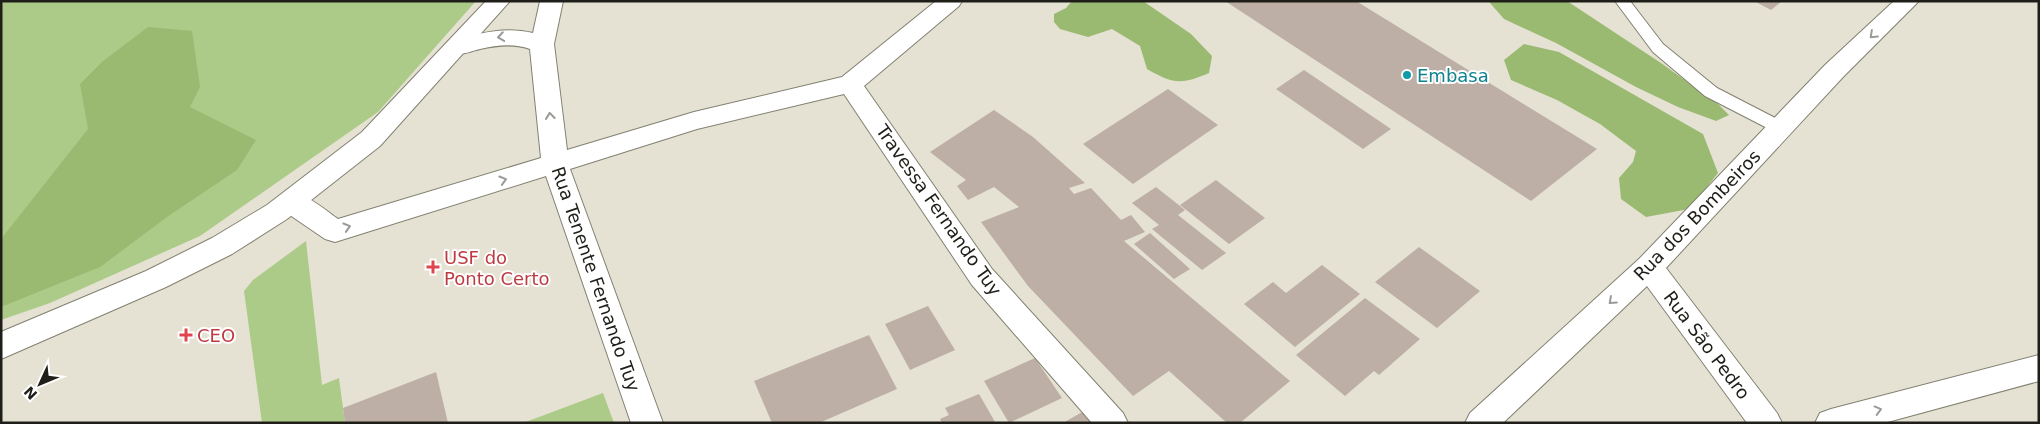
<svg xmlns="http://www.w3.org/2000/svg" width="2040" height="424" viewBox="0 0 2040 424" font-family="'DejaVu Sans',sans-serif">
	<rect width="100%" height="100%" fill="#e5e2d3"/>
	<g fill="#adcb88">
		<polygon points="1,1 476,1 378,112 200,236 50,303 1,320"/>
		<polygon points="306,241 322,385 339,378 345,423 262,423 244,291 253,280"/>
		<polygon points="603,393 614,423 523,423"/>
	</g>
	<g fill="#9aba71">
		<path d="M1072,1H1143L1191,34L1212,56L1209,73C1181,85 1173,84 1147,69L1140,46L1112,29L1088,37L1060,29L1054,22V14L1066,8Z"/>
		<polygon points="1490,1 1567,1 1661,63 1718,104 1729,115 1716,121 1678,107 1636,87 1556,43 1504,19 1490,3"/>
		<polygon points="148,27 192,31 200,87 190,107 256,140 237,170 167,217 100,267 1,307 1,239 88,129 80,84 103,61"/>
		<polygon points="1524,44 1559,52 1703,134 1718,173 1689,209 1646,217 1621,199 1619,178 1633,162 1636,151 1600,124 1557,100 1511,80 1504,60"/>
	</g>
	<g fill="#bdafa5">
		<polygon points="1225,1 1356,1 1597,149 1531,201"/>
		<polygon points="1754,1 1782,1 1771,10"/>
		<polygon points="1304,70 1391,129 1363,149 1276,89"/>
		<polygon points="1168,89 1218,125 1133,184 1083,144"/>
		<polygon points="994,110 1033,137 1085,183 1069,188 1074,194 1091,188 1121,220 1131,215 1145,232 1124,241 1290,381 1240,423 1227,423 1169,371 1133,396 1028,286 981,222 1019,207 994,187 968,200 957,186 966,180 930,152"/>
		<polygon points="1216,180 1265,218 1229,244 1180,205"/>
		<polygon points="1156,187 1185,210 1178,215 1226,253 1202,270 1152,229 1159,225 1132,203"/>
		<polygon points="1150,233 1190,269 1174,279 1134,244"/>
		<polygon points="1419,247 1480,291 1437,328 1375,282"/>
		<polygon points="1322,265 1360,294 1295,347 1244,304 1273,282 1286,293"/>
		<polygon points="1365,298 1420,339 1379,375 1374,371 1345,396 1296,355"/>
		<polygon points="928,306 955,350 910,370 885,324"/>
		<polygon points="869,335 897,389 819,423 772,423 754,381"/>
		<polygon points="1035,358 1062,398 1009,423 984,381"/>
		<polygon points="436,372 448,423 345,423 343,408"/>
		<polygon points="979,394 995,422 942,423 940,419 949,415 945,408"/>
		<polygon points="1091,407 1102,423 1063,423"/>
	</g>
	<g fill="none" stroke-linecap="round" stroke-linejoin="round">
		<g stroke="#828071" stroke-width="2">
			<polygon id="service" points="1615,1 1630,1 1663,44 1717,88 1787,124 1789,128 1787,132 1781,134 1775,132 1705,96 1653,52"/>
		</g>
		<g stroke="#828071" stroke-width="2">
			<g id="minor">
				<path d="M540,1H563L554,44L567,150L694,112L842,77L936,1H962L959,6L864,86L992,269L1123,413L1128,423H1092L972,285L844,94L697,129L570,169L663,423H631L546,176L335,242L325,239L281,209L277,202L281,195C302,188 322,208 338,219L541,158L530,49C514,43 497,45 480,49C469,52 460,56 450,53L446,47L450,41C477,34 504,26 533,33Z"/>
				<polygon points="1894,1 1919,1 1843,77 1666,268 1777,413 1782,423 1747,423 1647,286 1503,423 1465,423 1470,413 1639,259 1825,65"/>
				<polygon points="2039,355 2039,381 1884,423 1815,423 1820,413 1831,409"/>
			</g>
		</g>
		<g stroke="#828071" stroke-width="2">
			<polygon id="tertiary" points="486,1 510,1 380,146 287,219 232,254 166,287 1,359 1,332 146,271 212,238 267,205 362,132"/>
		</g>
		<use href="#service" fill="#fff" fill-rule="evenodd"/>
		<use href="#minor" fill="#fff" fill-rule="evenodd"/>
		<use href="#tertiary" fill="#fff" fill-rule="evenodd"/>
	</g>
	<defs><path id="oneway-chevron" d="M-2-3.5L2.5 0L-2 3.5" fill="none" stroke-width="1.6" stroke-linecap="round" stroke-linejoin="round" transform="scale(1.25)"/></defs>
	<g stroke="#9a9a97">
		<use href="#oneway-chevron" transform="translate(1873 35) rotate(137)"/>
		<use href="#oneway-chevron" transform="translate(501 37) rotate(171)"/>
		<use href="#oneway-chevron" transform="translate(550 116) rotate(-96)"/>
		<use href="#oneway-chevron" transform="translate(503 180) rotate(-17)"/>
		<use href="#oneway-chevron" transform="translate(347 227) rotate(-17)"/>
		<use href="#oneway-chevron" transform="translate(1612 301) rotate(138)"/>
		<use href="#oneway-chevron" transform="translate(1878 410) rotate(-15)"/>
	</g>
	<circle fill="#0f9aa8" stroke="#fff" stroke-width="2" cx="1407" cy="75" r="5"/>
	<g fill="#e0444e" stroke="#fff" stroke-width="2">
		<path d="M430.5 259.5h5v5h5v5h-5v5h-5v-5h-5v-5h5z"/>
		<path d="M183.5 327.5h5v5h5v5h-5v5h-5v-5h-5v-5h5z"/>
	</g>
	<g text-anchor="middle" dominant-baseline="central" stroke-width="4" stroke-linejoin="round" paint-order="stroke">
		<g font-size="18" fill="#0d838f" stroke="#fff" text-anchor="start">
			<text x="1417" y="75">Embasa</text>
		</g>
		<g font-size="18" fill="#1f1e18" stroke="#fff">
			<text transform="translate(939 210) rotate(55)">Travessa Fernando Tuy</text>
			<text transform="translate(1697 215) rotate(-46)">Rua dos Bombeiros</text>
			<text transform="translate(596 279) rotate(71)">Rua Tenente Fernando Tuy</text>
			<text transform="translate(1707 345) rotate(53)">Rua São Pedro</text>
		</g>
		<g font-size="18" fill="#be3a42" stroke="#fff" text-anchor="start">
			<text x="444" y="257">USF do<tspan x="444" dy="21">Ponto Certo</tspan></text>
			<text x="197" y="335">CEO</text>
		</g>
	</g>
	<rect width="2040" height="424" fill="none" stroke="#1f1e18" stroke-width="5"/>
	<g transform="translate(40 384) rotate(226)" stroke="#ffffff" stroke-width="4" paint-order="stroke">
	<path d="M0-4L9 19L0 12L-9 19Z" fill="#1f1e18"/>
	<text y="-8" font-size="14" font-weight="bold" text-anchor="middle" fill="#1f1e18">N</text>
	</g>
</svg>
